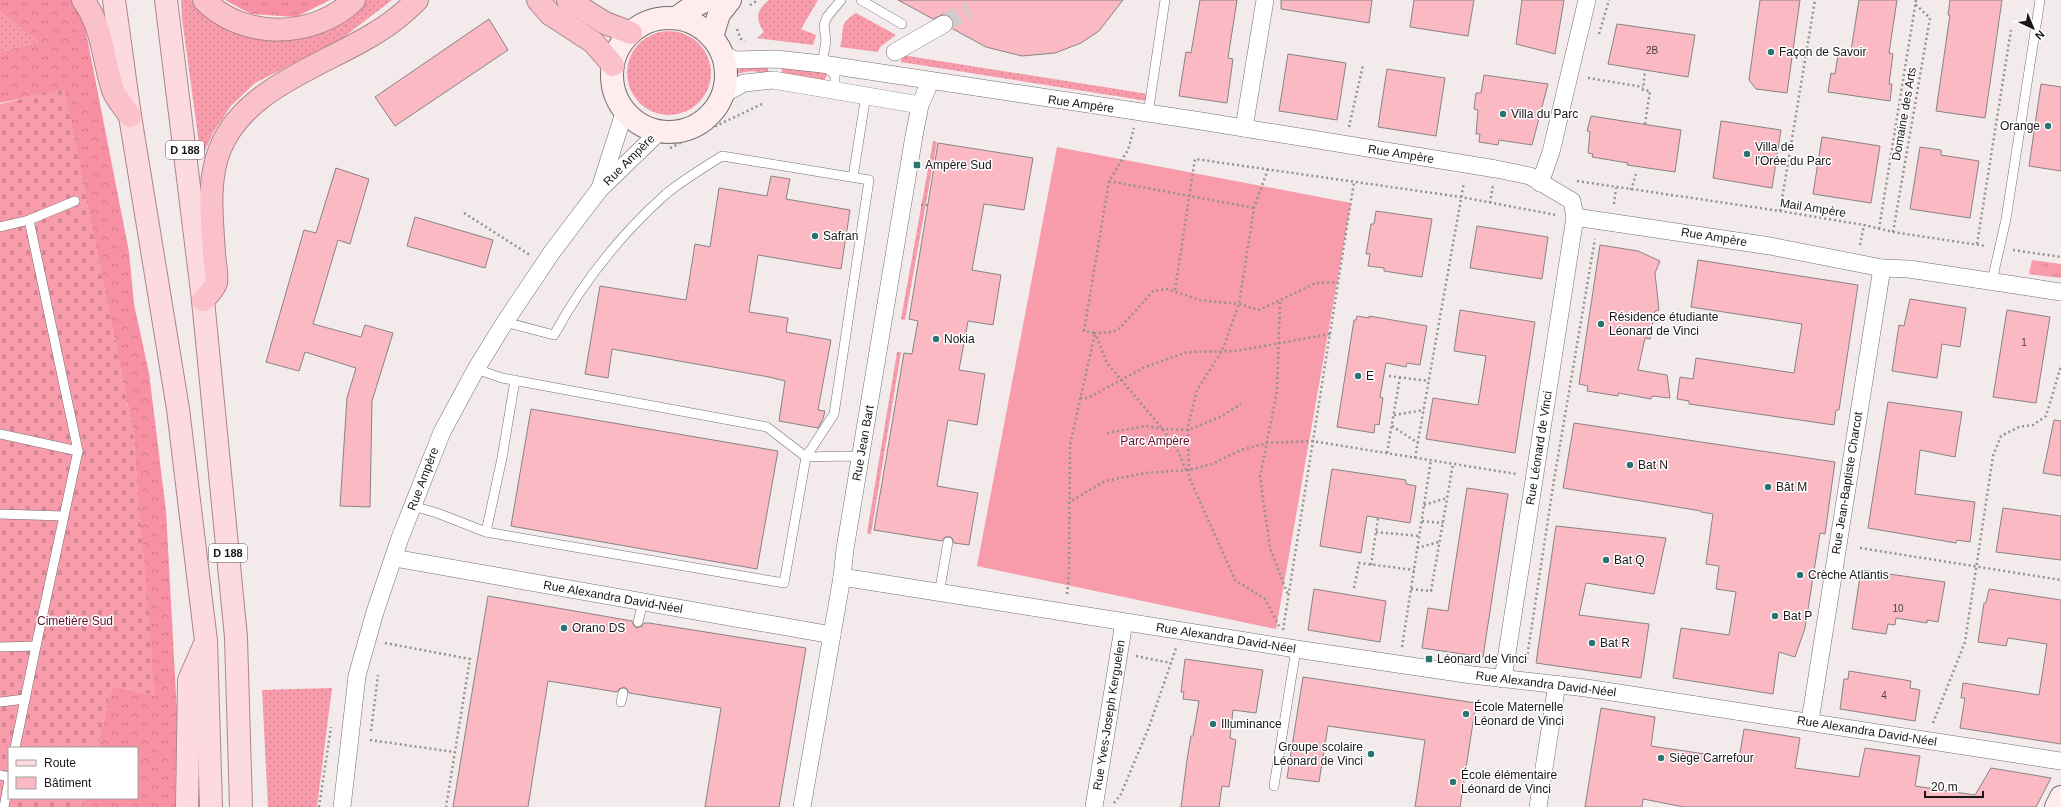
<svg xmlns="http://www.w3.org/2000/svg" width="2061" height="807" viewBox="0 0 2061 807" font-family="Arial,sans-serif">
	<defs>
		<pattern id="grass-dots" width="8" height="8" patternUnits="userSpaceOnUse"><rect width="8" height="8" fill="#f89bab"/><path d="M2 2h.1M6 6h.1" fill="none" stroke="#d48592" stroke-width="1.8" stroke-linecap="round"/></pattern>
		<pattern id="forest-crowns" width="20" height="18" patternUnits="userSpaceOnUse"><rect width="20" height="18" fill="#f890a3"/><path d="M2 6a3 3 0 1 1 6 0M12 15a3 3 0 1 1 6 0" fill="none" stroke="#d47b8c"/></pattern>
		<pattern id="cemetery-stones" width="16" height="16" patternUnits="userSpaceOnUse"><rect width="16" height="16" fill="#f89bab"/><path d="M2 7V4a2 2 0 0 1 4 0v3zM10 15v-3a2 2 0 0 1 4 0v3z" fill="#d48592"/></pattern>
		<pattern id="park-tufts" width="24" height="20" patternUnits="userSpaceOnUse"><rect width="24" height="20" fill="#f89bab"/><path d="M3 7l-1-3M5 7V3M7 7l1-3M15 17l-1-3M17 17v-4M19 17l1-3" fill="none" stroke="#d48592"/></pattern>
	</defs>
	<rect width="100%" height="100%" fill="#f2eaeb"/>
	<g fill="url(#grass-dots)">
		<polygon points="181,0 191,0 196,7 221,27 245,35 362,0 392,0 340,40 255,83 231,106 213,133 201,159 182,18"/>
		<path d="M769,0H818L801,29L816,35L813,45L757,38L764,32C755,19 756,10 769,0Z"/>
		<polygon points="0,11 38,42 0,52"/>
		<path d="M856,13L896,35L880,47L878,52L840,47C846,29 836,26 856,13Z"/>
		<circle cx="669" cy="73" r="42"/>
		<polygon points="902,55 1148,94 1147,101 901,62"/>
		<polygon points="768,65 768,74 752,71 735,74 734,69"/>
		<polygon points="783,65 824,70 827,75 824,81 781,76"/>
		<polygon points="933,141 937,142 905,320 901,319"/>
		<polygon points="897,352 901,352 871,534 867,533"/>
		<polygon points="332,688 317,807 268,807 262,690"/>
	</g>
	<g fill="url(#forest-crowns)">
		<polygon points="0,0 71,0 84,22 129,252 134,304 149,373 166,511 177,713 175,807 83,807 85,798 137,798 137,748 97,748 112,686 154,695 133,431 64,90 0,103 0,52 38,42 0,11"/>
		<polygon points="225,0 330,0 296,17 251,14"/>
	</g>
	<polygon fill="url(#cemetery-stones)" points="64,89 133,431 151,641 154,695 112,686 97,748 9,748 9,798 85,798 83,807 0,807 0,104"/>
	<polygon fill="url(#park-tufts)" points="2032,260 2061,264 2061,278 2029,274"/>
	<polygon fill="#f89bab" points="1057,147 1351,203 1276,629 977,566"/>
	<g fill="#fab9c3" stroke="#8a8384">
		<polygon points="898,0 1123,0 1099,31 1081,43 1055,53 1022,56 986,47 953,29 953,19 949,15 944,14 933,19"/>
		<polygon points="1200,0 1237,0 1228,58 1233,59 1227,103 1179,96 1186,52 1191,53"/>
		<polygon points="1281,0 1372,0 1369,23 1281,9"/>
		<polygon points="1414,0 1474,0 1468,36 1410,27"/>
		<polygon points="1522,0 1564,0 1555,54 1516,44"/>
		<polygon points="1760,0 1800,0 1787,93 1756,89 1749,80"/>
		<polygon points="1859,0 1897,0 1889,53 1893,54 1889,84 1892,84 1890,101 1828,92 1831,73 1835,74 1838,55 1850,57"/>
		<polygon points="1950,0 2002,0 1985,118 1936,111 1950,15 1948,15"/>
		<polygon points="489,19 508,50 395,126 375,97"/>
		<polygon points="1617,24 1695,35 1688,77 1608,64"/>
		<polygon points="1288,54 1346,63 1337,120 1279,111"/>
		<polygon points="1387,69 1445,78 1436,136 1378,127"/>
		<polygon points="1484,75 1548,84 1532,145 1499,140 1498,145 1479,142 1480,134 1476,134 1478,110 1474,109 1476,93 1481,93"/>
		<polygon points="2041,84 2061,87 2061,171 2029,166"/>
		<polygon points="1591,116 1681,130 1675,172 1627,165 1628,163 1592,157 1593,154 1588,153 1590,132 1587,131"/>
		<polygon points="1721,121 1781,130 1772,188 1713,178"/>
		<polygon points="1822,137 1880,146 1871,203 1813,194"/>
		<polygon points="938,143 1033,158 1024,210 984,204 972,270 1001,275 993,325 968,321 959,370 985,374 977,425 948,420 937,486 978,493 969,545 954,543 952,538 949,536 944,538 942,541 874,530 904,353 912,354 918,321 909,319"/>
		<polygon points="1920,147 1941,150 1941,155 1979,161 1970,218 1910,209"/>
		<polygon points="336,168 369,179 350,244 338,240 313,324 361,337 365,325 393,333 372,401 370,507 340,506 347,398 356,368 305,352 299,371 266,362 304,230 316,233"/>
		<polygon points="771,176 790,179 786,199 850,210 841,269 758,255 749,312 788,318 786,332 831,340 818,410 825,411 823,419 818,428 779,421 785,381 769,377 612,349 608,378 585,374 600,286 686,300 695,244 710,247 719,188 767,196"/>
		<polygon points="1376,211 1432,219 1422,277 1384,271 1384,268 1368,266 1370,254 1366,254 1371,224 1374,224"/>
		<polygon points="415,217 493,240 485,268 407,246"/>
		<polygon points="1477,226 1548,237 1542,279 1470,268"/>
		<polygon points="1600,245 1638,251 1660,261 1655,273 1659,310 1655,311 1650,339 1645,338 1638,370 1667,375 1670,398 1652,396 1651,399 1618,393 1618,396 1587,391 1588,386 1579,384"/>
		<polygon points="1698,260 1858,285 1839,410 1836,410 1834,425 1689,404 1689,401 1677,399 1680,377 1693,379 1696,358 1794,373 1802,324 1691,307"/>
		<polygon points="1910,299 1966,308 1960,347 1942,344 1937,378 1892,371 1899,325 1904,326"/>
		<polygon points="1460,310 1535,322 1515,453 1426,439 1433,398 1478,405 1486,356 1454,351"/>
		<polygon points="2007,310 2050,317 2036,403 1993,397"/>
		<polygon points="1357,316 1369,318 1369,316 1427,326 1420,365 1407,363 1406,367 1386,363 1380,397 1383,398 1379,425 1375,424 1374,433 1337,427 1354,320 1356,320"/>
		<polygon points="1888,402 1962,412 1955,457 1920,450 1915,494 1975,502 1970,542 1957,540 1956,543 1868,528"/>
		<polygon points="531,409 778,451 757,569 511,526"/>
		<polygon points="2054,420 2061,421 2061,476 2043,473"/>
		<polygon points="1574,423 1835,462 1825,534 1820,533 1805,628 1795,657 1779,652 1773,694 1673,678 1681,628 1729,635 1736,592 1716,589 1719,566 1706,564 1713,514 1701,512 1701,511 1563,488"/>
		<polygon points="1332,469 1406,480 1406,484 1416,486 1410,523 1367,516 1361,553 1320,546"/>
		<polygon points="1467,488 1508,494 1483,657 1422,648 1428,608 1448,611"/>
		<polygon points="2003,508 2061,516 2061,560 1996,552"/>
		<polygon points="1556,526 1666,538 1654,594 1586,583 1579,615 1649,624 1641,678 1536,663"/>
		<polygon points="1861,570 1945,582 1938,622 1927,620 1927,623 1896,618 1895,625 1888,624 1886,634 1852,629"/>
		<polygon points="1314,589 1386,601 1380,642 1308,630"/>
		<polygon points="1989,589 2061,600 2061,744 1960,728 1965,698 1961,698 1963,683 2039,695 2047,644 2008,638 2006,646 1978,642 1984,603 1986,603"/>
		<polygon points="488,596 632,621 634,626 637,628 642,626 644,623 649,623 806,648 779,807 705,807 721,708 629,693 627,689 624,687 619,689 617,692 548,681 528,807 453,807"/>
		<polygon points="1185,659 1263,670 1256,713 1233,710 1230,738 1236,740 1229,787 1222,786 1219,807 1181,807 1187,760 1191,736 1193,736 1199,701 1183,699 1184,692 1181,692"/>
		<polygon points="1849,671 1911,681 1910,688 1920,690 1915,721 1840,709 1844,679 1848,679"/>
		<polygon points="1303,677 1476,703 1460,807 1415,807 1425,740 1328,726 1319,782 1287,778"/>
		<polygon points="1601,708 1655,717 1651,746 1739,759 1744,729 1800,738 1795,768 1859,777 1865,748 1920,756 1915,786 1975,795 1991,768 2051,778 2036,807 1684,807 1643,799 1642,807 1585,807"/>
	</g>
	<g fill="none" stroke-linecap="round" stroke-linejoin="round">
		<polyline stroke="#d1cacb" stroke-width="17" stroke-dasharray="17 8" stroke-linecap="butt" points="944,24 969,10"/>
		<g stroke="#756f70" stroke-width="10">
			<g id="lane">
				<polyline points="861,0 902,24"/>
				<polyline points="835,89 835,75 822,64 826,41 824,25 827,17 841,0"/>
				<polyline points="1148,114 1165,0"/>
				<polyline points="853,177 866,95"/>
				<polyline points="29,220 78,451"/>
				<polyline points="0,227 29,220 75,201"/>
				<polyline points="1992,281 2006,219 2040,0"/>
				<polyline points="476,369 502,378 767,427 806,457 846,456 861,457"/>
				<polyline points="0,434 78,451 36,646 15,748"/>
				<path d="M413,506L437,513L486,532L784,583L806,457L834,414L869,180L722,156C703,168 683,180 666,194C621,234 583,282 554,335L505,322"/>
				<polyline points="0,514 63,516"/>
				<polyline points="486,532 502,458 515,380"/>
				<polyline points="939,594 948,542"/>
				<polyline points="638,622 643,602"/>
				<polyline points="0,647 36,646"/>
				<polyline points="0,702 25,699"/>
				<polyline points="621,702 623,693"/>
				<polyline points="0,775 9,777"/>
				<polyline points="1274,786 1296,649"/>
				<polyline points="4,807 9,780"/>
			</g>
		</g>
		<g stroke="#756f70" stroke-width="18">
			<g id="street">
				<polyline points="895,52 944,24"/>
				<polyline points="722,54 735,60 776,59 822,64 1201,121 1496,169 1530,176 1572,201 1575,217 1503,679"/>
				<polyline points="722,95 744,83 773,80 920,105"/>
				<polyline points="1244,128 1265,0"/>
				<polyline points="1540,183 1551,152 1587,0"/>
				<polyline points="600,188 625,110"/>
				<polyline points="1575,217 1770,246 1882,268 1909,269 2061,292"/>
				<polyline points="394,558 832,635"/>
				<polyline points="842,577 1296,649 1472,675 1586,688 2061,761"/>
				<polyline points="1810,721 1882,268"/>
				<polyline points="342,807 357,676 375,612 400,538 442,432 476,369 505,322 552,252 599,190 660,131"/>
				<polyline points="802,807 842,577 845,549 914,136 920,105 930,82"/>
				<polyline points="1094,807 1124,622"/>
				<polyline points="1538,807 1557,684"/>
			</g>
		</g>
		<g stroke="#756f70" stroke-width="24">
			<g id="secondary">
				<polyline points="676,18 689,9 707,0"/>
				<circle cx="669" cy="75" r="57"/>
				<polyline points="712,37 719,14 730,0"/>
				<polyline points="2056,807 2061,797"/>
			</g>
		</g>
		<g stroke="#ac868b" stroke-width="24">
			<g id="primary">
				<polyline points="114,0 130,116 178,409 194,542 206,641 211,807"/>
				<polyline points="166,0 203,300 236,637 241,807"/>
				<polyline points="187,807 189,680 204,646"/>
			</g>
		</g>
		<g stroke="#ac868b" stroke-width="24">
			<g id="highway">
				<path d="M83,0C103,27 103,60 113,90C116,99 125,108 130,116"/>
				<path d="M204,0C243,40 314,39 354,0"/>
				<polyline points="538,0 550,14 593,42 613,65"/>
				<polyline points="568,0 605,23 631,33"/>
				<path d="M203,300C207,296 214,289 216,283C218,277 214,260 214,253C212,219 207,181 220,149C245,87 325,65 377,32C392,23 405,12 417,0"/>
			</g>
		</g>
		<g stroke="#969191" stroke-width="2.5" stroke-dasharray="2 3" stroke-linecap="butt">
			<polyline points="750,5 758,0"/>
			<polyline points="737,29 741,39 745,41"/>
			<polyline points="1599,34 1609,0"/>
			<polyline points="1588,78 1643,87"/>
			<polyline points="1645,124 1650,91 1643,90 1645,70"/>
			<polyline points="1349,127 1363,65"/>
			<polyline points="670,148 762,104"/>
			<polyline points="1268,169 1254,208 1239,304 1222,351 1197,390 1188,426 1189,477 1235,580 1265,599 1280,628"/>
			<polyline points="1109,181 1254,208"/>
			<polyline points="1577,181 1780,211 1864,225 1893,232 1986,246"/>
			<polyline points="1631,190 1636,174"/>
			<polyline points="1490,203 1493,185"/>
			<polyline points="1614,204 1616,188"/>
			<polyline points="921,205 928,205"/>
			<polyline points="1780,211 1815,0"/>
			<polyline points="464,213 530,255"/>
			<polyline points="1879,229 1916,0"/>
			<polyline points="1893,232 1930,18 1915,4"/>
			<polyline points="1977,244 2011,30"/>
			<polyline points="1860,245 1864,225"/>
			<polyline points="2013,250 2061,257"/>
			<polyline points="1175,290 1195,159 1461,197 1556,215"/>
			<polyline points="1280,302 1277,391 1260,477 1270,548 1288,595"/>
			<polyline points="1389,376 1429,381"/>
			<polyline points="1080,398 1088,398 1143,368 1187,352 1236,351 1330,334"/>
			<polyline points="1394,415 1424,410"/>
			<polyline points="1392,426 1418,443"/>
			<polyline points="1107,433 1146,426 1163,429 1188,430 1220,417 1241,404"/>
			<polyline points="1387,453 1400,377"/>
			<polyline points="1415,458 1464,182"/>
			<polyline points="1186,470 1177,449 1161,427 1107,363 1095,333 1113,332 1120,328 1153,291 1167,289 1200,300 1239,304 1259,310 1316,283 1338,282"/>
			<polyline points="1068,503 1105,481 1146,473 1189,470 1212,464 1241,450 1267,443 1312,441 1516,474"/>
			<polyline points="1424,505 1447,498"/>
			<polyline points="1422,521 1443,523"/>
			<polyline points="1376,532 1419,536"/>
			<polyline points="1417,548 1439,542"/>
			<polyline points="1860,548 2061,580"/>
			<polyline points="1371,565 1378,518"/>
			<polyline points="1354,588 1359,563 1414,570"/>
			<polyline points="1411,589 1431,591 1453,464"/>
			<polyline points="1067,594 1069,572 1070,445 1095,333 1084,331 1109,181 1128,150 1134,128"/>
			<polyline points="1283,630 1354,182"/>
			<polyline points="385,643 470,659 446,807"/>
			<polyline points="1402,647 1431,460"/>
			<polyline points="1136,656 1171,663"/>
			<polyline points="1526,664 1554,480 1595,239"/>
			<polyline points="1933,723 1965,642 1993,456 2001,436 2019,427 2033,425 2046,416 2061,366"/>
			<polyline points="371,731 378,675"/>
			<polyline points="370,740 454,752"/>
			<polyline points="1114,803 1121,794 1149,727 1176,648"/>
			<polyline points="319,807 331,727"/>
		</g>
		<use href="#lane" stroke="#fff" stroke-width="9"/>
		<use href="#street" stroke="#fff" stroke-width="17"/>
		<use href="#secondary" stroke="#feecef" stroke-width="22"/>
		<use href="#primary" stroke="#fddadf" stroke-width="22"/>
		<use href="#highway" stroke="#fbc1ca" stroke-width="22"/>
	</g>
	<g fill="#297372" stroke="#fff" stroke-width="1.5">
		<circle cx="1771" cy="52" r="4"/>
		<circle cx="1503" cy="114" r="4"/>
		<circle cx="2048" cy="126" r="4"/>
		<circle cx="1747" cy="154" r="4"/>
		<rect x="913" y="161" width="8" height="8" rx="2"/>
		<circle cx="815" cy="236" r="4"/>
		<circle cx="1601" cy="324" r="4"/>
		<circle cx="936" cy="339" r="4"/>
		<circle cx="1358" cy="376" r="4"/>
		<circle cx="1630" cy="465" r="4"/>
		<circle cx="1768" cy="487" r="4"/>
		<circle cx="1606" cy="560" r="4"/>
		<circle cx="1800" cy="575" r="4"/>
		<circle cx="1775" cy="616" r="4"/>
		<circle cx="564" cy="628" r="4"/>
		<circle cx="1592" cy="643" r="4"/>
		<rect x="1425" y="655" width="8" height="8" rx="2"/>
		<circle cx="1466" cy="714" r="4"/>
		<circle cx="1213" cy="724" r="4"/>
		<circle cx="1371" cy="754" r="4"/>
		<circle cx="1661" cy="758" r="4"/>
		<circle cx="1453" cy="782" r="4"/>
	</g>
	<g text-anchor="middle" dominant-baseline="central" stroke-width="3" stroke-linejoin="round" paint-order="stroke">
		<g font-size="10" fill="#514042">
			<text x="1652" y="50">2B</text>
			<text x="2024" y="342">1</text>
			<text x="1898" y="608">10</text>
			<text x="1884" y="695">4</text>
		</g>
		<g fill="#fff" stroke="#5e5d5d" stroke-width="1">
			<rect x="166" y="141" width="38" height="18" rx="3"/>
			<rect x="209" y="544" width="38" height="18" rx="3"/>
		</g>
		<g font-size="11" font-weight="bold" fill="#191717">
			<text x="185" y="150">D 188</text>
			<text x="228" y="553">D 188</text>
		</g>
		<g font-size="12" fill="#191717" stroke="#fff" text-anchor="start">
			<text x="1779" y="52">Façon de Savoir</text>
			<text x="1511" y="114">Villa du Parc</text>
			<text x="2040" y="126" text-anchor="end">Orange</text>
			<text x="1755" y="147">Villa de<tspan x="1755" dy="14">l'Orée du Parc</tspan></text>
			<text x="925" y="165">Ampère Sud</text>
			<text x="823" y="236">Safran</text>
			<text x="1609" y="317">Résidence étudiante<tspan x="1609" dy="14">Léonard de Vinci</tspan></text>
			<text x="944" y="339">Nokia</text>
			<text x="1366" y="376">E</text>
			<text x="1638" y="465">Bat N</text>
			<text x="1776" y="487">Bât M</text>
			<text x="1614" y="560">Bat Q</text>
			<text x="1808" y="575">Crèche Atlantis</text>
			<text x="1783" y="616">Bat P</text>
			<text x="572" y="628">Orano DS</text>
			<text x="1600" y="643">Bat R</text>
			<text x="1437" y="659">Léonard de Vinci</text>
			<text x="1474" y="707">École Maternelle<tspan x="1474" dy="14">Léonard de Vinci</tspan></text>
			<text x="1221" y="724">Illuminance</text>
			<text x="1363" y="747" text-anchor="end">Groupe scolaire<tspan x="1363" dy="14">Léonard de Vinci</tspan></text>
			<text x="1669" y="758">Siège Carrefour</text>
			<text x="1461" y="775">École élémentaire<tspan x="1461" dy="14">Léonard de Vinci</tspan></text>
		</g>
		<g font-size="12" fill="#191717" stroke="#fff">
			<text transform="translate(1081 104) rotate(8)">Rue Ampère</text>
			<text transform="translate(1904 114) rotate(-80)">Domaine des Arts</text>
			<text transform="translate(1401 154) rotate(9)">Rue Ampère</text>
			<text transform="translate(629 160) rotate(-45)">Rue Ampère</text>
			<text transform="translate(1813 208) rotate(9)">Mail Ampère</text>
			<text transform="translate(1714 237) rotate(9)">Rue Ampère</text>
			<text transform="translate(863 443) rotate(-80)">Rue Jean Bart</text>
			<text transform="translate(1539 448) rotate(-81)">Rue Léonard de Vinci</text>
			<text transform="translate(423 479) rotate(-69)">Rue Ampère</text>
			<text transform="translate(1847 483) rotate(-81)">Rue Jean-Baptiste Charcot</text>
			<text transform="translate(613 597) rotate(10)">Rue Alexandra David-Néel</text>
			<text transform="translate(1226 638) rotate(9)">Rue Alexandra David-Néel</text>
			<text transform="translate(1546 684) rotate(7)">Rue Alexandra David-Néel</text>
			<text transform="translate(1109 715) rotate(-81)">Rue Yves-Joseph Kerguelen</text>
			<text transform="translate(1867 731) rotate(9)">Rue Alexandra David-Néel</text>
		</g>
		<g font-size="12" fill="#690c2b" stroke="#fff">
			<text x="1155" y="441">Parc Ampère</text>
			<text x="75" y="621">Cimetière Sud</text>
		</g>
	</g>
	<rect x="8" y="747" width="130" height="52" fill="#ffffff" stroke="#a3a2a2"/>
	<rect x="16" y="760" width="20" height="6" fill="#fddadf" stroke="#a3a2a2"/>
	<text x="44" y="767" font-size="12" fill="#191717">Route</text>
	<rect x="16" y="777" width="20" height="12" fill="#fab9c3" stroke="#a3a2a2"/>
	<text x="44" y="787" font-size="12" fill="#191717">Bâtiment</text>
	<g transform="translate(2033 28) rotate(136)" stroke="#ffffff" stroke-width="3" paint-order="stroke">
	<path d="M0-3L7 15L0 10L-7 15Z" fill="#191717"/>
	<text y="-6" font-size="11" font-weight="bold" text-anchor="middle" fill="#191717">N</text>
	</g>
	<path d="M1925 791v6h58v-6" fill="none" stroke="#191717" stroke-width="2"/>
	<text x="1931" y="791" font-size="12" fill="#191717" stroke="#ffffff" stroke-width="3" paint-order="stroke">20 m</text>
</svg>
